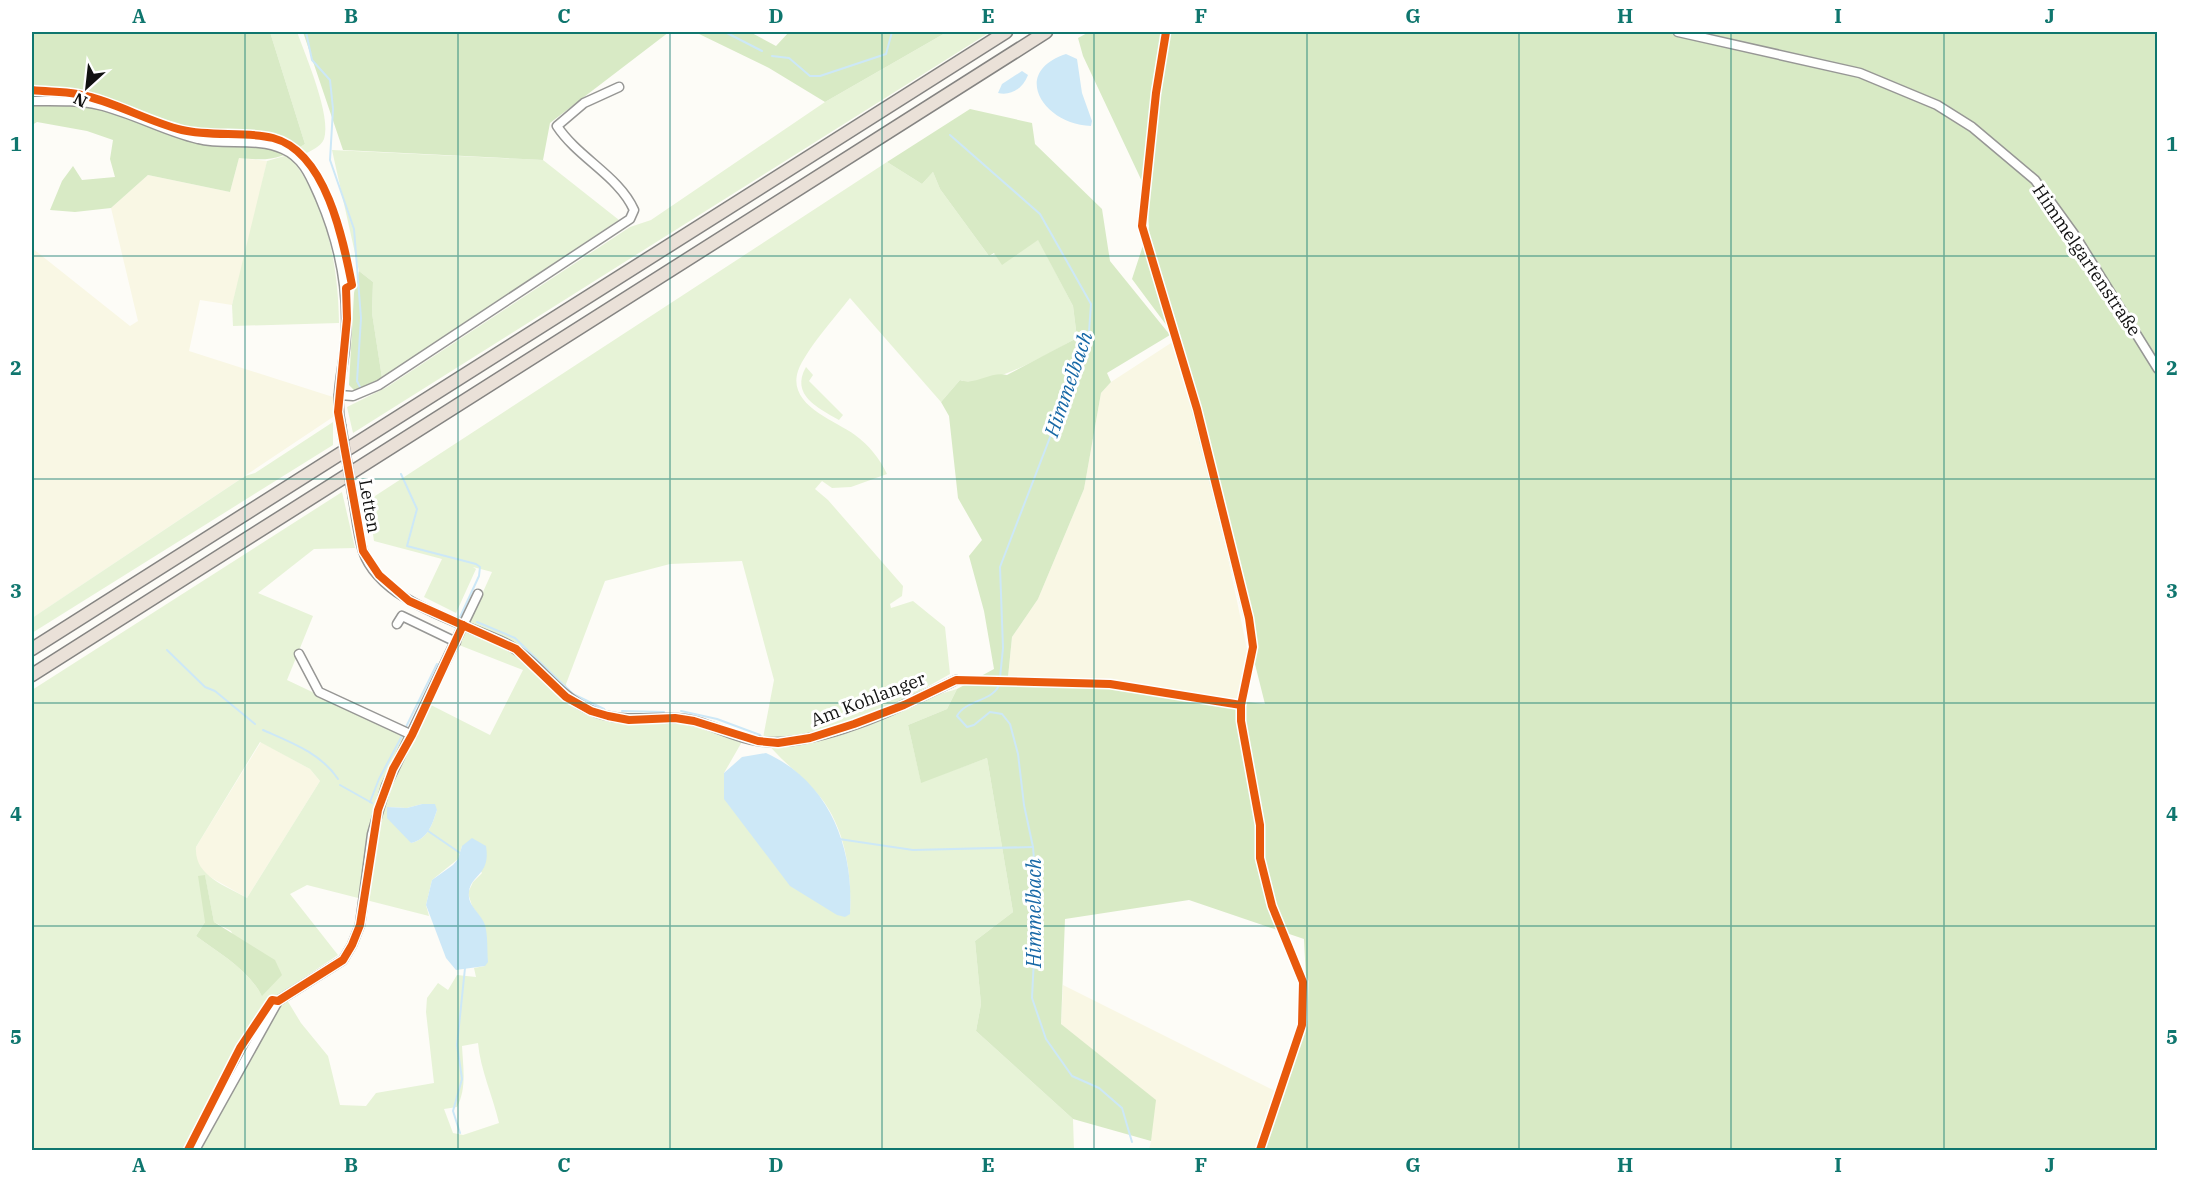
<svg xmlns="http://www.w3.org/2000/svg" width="2189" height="1182" viewBox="0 0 2189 1182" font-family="'IBM Plex Serif',serif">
	<rect width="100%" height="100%" fill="#fdfcf7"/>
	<g fill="#f9f7e4">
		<polygon points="239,158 267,161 250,238 232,305 200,300 189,351 333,397 333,417 32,618 32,248 130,326 138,321 111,208 148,175 230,192"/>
		<polygon points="1174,341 1228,558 1247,649 1241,699 1008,678 1012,637 1038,599 1084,489 1101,393 1111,382"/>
		<polygon points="261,742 310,769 320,781 247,898 205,874 195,859 196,847"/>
		<polygon points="1063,985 1283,1095 1263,1150 1149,1150 1151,1141 1061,1024"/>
	</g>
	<g fill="#e7f3d7" fill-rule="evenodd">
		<path d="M270,32H297C305,54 332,117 324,139C321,147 310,151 303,155L295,150L305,144Z"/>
		<polygon points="947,32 990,32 353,433 347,407 387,387 630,227 651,220 825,102"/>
		<polygon points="332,150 543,160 619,220 382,378 372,313 373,282 359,271"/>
		<path d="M288,155C327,200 338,265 339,323L233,326L232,305L267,161Z"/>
		<path d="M887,162L922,184L933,172L940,189L989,256L1038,239L1073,306L1077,338C1051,352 988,390 960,380L941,402L850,298C836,316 805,351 798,371C787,405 834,420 855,435C869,445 880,459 887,474L851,487L832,488L822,481L815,489L828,500L903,586L902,596L890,604L891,608L913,601L945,627L950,674L911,696L913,702L957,689L947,709L908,725L921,782L987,758L1013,912L975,941L981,1004L976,1031L1073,1119L1074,1150H32V690L342,492L355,548L314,549L258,593L313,616L287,680L407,737L425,702L490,735L523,670L459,645L492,572L473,567L476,569L456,613L424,597L442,559L374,541L370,514L375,496ZM742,561L774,680L763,738C778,758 798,772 815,791C845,823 852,872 850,914L724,773L743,740L705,726L674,720L588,713L568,702L566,684L605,581L670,564ZM260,742L310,769L320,781L247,898C225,885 194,876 196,847ZM422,804L437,810C432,825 428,839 411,843L387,807L407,808ZM462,846L482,873L473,882L468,893L472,906L481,918L485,966L474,968L476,977L457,975L448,990L438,983L427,998L426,1012L434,1083L376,1093L366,1106L340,1105L328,1056L301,1023L287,1000L275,997L338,955L290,894L307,885L429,916L426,905L432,880L458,859ZM205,876L214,922L231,931L262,996C248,969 220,954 196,936L205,922ZM478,1043C480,1068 493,1097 499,1123L463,1135L453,1133L444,1109L457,1107C467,1088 463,1067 462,1046Z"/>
		<path d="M806,367L813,375L809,381L843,415L839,420C818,408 790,395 806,367Z"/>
		<polygon points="333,422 333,445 32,633 32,618 245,476 255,473"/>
	</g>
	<g fill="#d8eac5">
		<path d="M32,32H270L305,144C280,160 268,161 239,158L230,192L148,175L111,208L75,212L50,210L62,181L73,166L82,180L115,177L110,159L113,140L87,131L37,122L32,125Z"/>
		<polygon points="303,32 669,32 550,123 543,160 343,150"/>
		<polygon points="695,32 750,32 776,46 789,32 947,32 825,102 769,68"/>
		<path d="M1089,32H2157V1150H1263L1308,1019L1304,939L1189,900L1065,919L1061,1024L1156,1100L1151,1141L1073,1119L976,1031L981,1004L975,941L1013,912L987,758L921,783L908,725L947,709L957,689L994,669L984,611L969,556L982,540L958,498L949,416L941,402L960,380C976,386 990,371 1007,375L1077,338L1073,306L1038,240L1002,265L994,253L989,256L940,189L933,172L922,184L887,162L970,109L1032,123L1035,144L1102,209L1110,261L1170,335L1107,373L1111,382L1101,393L1084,489L1038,599L1012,637L1008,677L1265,704L1174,341L1167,326L1132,279L1149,227L1146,190L1083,56L1078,38Z"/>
		<polygon points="359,271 373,282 372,313 382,378 355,391 349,385 354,293"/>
		<path d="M205,875L214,922L275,960L282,975L262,996C248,969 220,954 196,936L205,922L198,876Z"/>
	</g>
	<g fill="#cde8f7">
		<path d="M1066,54L1077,59L1082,93L1092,121L1091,126C1045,125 1009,73 1066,54Z"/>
		<path d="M1022,71L1028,75C1023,88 1012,96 998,93L1002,84Z"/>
		<path d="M766,753C830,782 854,848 850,914L845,917L837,915L790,886L724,799V773L742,757Z"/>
		<path d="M422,804H435L437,810C432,825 428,839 411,843L387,818V807L407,808Z"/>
		<path d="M472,838L486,846C491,875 471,874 469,892C467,906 481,913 485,925C488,936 487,950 488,962L485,966L456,970L446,958L426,905L432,880L453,865L458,859L462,846Z"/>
	</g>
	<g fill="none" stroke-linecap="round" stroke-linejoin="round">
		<g stroke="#cde8f7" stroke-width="2">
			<polyline points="306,32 312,60 330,80 333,109 330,160 354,229 361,318 357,381 360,387"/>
			<polyline points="725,32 762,51"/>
			<polyline points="772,56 789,58 810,76 820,76 886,54 892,32"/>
			<polyline points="950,135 1040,214 1091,304 1089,332 1081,357 1000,567 1003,648 1000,678"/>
			<polyline points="401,474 417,509 407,546 476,564 480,567 479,576 460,617"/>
			<polyline points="477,622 515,638 573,694 604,709"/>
			<polyline points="167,650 205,687 215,691 255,724"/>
			<path d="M1000,683C994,702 966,699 957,716L967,727L974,725L990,712L1002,714L1010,724L1018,754L1024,805L1033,847L1037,897L1032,998L1046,1039L1072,1076L1099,1088L1122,1108L1132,1142"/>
			<polyline points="622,711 664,712"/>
			<polyline points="681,711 717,719 760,735"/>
			<polyline points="405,729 437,664"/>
			<path d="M263,730C290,742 321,753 338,779"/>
			<polyline points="340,785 372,803"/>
			<polyline points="370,802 379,779 403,734"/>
			<polyline points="428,831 463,855"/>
			<polyline points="839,839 913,850 1033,847"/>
			<polyline points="460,1133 453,1111 462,1079 457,1045 465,968"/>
		</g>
		<g stroke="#979795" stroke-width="11">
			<g id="minor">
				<polyline points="1678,32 1860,73 1937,105 1972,127 2035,180 2074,234 2158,369"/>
				<path d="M32,101C54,101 77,100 99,105C133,113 164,131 198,139C225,146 256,137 283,149C304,158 311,178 320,198C341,247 350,295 345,348C342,374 335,398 341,425"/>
				<path d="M339,395L353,396L379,385L630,219L634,210C619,176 578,158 557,126L584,103L619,87"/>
				<path d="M353,498C356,515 358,535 363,551C380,602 462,622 505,643C538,660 556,695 590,710C618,723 646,717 675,718C705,719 729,737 758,741C815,750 905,705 956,680"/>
				<polyline points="397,624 402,616 456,642"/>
				<polyline points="299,654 319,692 412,735"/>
				<polyline points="195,1150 278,1001 343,960 352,945 360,925 372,834 386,786 478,594"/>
			</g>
		</g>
		<g stroke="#858482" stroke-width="15">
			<g id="highway">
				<polyline points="32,649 1006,32"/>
				<polyline points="32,675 1046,32"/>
			</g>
		</g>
		<use href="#minor" stroke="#fffffe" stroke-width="8"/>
		<use href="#highway" stroke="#eae1d8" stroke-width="12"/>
		<g stroke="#979795" stroke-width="11" stroke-linecap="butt">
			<polyline id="minor-bridge" points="341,425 353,498"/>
		</g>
		<use href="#minor-bridge" stroke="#fffffe" stroke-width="8"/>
		<g stroke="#fff" stroke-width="11">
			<g id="cycleway">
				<polyline points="1166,32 1156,93 1142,226 1197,409 1249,618 1253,647 1241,705 1241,721 1260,825 1260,858 1272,906 1303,982 1302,1025 1260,1150"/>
				<path d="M32,90C47,92 62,91 77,94C114,101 146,121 182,130C211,137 246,131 273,138C326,152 343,239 352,285L346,288L347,319L338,412L363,551L379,575L409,601L516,649L566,697L591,711L608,716L629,720L675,718L694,721L758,741L778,743L810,738L854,724L904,705L956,680L1110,684L1241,705"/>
				<polyline points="188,1150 240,1048 272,1000 278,1001 343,960 352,945 360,925 378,810 393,769 412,735 463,625"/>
			</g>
		</g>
		<use href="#cycleway" stroke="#e8590c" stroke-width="8"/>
	</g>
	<path fill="none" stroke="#0f766e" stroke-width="1.5" stroke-opacity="0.55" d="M245,32V1150M458,32V1150M670,32V1150M882,32V1150M1094,32V1150M1307,32V1150M1519,32V1150M1731,32V1150M1944,32V1150M32,256H2158M32,479H2158M32,703H2158M32,926H2158"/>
	<g text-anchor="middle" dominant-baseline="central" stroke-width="6" stroke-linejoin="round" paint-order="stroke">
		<g font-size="18" fill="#111" stroke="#fff">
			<text transform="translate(2087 260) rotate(56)">Himmelgartenstraße</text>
			<text transform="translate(370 506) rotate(80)">Letten</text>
			<text transform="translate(868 699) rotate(-21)">Am Kohlanger</text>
		</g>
		<g font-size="20" font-style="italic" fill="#1768a6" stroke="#fff">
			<text transform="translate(1068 384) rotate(-71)">Himmelbach</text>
			<text transform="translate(1033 913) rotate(-90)">Himmelbach</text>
		</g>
	</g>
	<rect width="2189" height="1182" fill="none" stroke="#ffffff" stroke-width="66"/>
	<g transform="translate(87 87) rotate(207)" stroke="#ffffff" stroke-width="4.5" paint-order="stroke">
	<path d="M0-4.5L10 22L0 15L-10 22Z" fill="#111111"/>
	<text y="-9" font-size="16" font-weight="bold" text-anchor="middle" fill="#111111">N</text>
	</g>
	<rect x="33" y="33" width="2123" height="1116" fill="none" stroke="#0f766e" stroke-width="2"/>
	<g font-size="20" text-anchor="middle" font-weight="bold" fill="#0f766e">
		<text x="139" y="23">A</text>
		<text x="351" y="23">B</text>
		<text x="564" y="23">C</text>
		<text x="776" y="23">D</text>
		<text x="988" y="23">E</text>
		<text x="1201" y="23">F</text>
		<text x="1413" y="23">G</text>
		<text x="1625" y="23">H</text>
		<text x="1838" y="23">I</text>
		<text x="2050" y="23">J</text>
		<text x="16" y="151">1</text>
		<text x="2172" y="151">1</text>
		<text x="16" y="375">2</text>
		<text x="2172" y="375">2</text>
		<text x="16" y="598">3</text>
		<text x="2172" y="598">3</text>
		<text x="16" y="821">4</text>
		<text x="2172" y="821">4</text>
		<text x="16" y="1044">5</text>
		<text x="2172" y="1044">5</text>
		<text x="139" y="1172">A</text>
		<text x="351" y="1172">B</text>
		<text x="564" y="1172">C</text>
		<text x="776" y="1172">D</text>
		<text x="988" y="1172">E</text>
		<text x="1201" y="1172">F</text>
		<text x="1413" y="1172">G</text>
		<text x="1625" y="1172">H</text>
		<text x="1838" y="1172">I</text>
		<text x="2050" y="1172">J</text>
	</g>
</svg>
